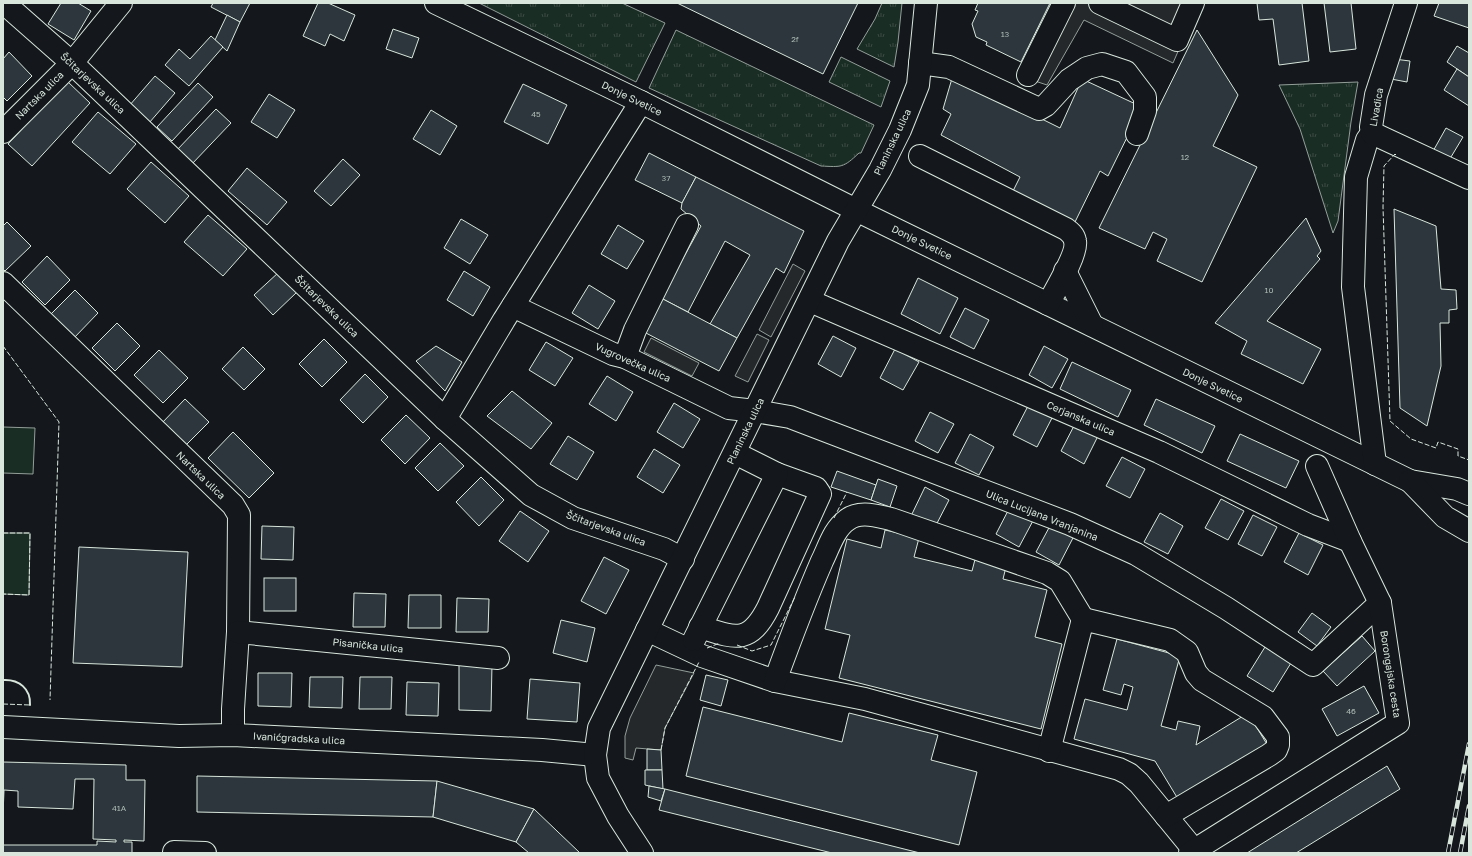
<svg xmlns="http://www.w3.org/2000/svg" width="1472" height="856" viewBox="0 0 1472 856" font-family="'Golos Text',sans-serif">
	<defs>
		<pattern id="grass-tufts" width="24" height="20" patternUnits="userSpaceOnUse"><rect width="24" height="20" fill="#1a2d24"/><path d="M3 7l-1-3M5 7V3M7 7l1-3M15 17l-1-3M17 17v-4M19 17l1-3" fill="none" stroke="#3b4b43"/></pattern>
	</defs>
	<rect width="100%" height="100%" fill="#14181c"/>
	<g fill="url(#grass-tufts)" stroke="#939e99">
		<polygon points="479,3 622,3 665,23 636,82"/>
		<polygon points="882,3 902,3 898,42 894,67 857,49 875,19"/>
		<path d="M676,30L874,125L861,153H859C843,168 842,167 821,166L649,88Z"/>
		<polygon points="841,57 890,81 881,107 829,82"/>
		<polygon points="1358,82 1351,122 1338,221 1333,233 1300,129 1279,85"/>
	</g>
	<g fill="#1a2d24" stroke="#939e99">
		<polygon points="3,427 35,428 33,474 3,473"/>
		<polygon points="3,533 30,533 29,595 3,594"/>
	</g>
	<g fill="#24282b" stroke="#939e99">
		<polygon points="1071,3 1199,3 1173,63 1084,20 1047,85 1032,80"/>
		<polygon points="793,264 805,271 771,337 759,330"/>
		<polygon points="757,334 769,340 748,382 735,376"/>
		<polygon points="651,338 699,363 692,376 644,352"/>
		<polygon points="656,665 694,673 665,728 661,750 636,748 633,760 625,758 625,736 630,718"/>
	</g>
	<g fill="#2c363c" stroke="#d8e6dc">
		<polygon points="61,3 78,3 91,11 74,40 48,24"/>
		<polygon points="213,3 250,3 240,22 211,7"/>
		<polygon points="318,3 328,3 355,15 344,41 330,34 325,46 303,36"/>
		<polygon points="677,3 858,3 823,74"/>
		<polygon points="978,3 1050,3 1021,62 986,45 987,42 976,37 972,24 978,11 975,10"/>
		<polygon points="1257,3 1302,3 1309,61 1279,65 1273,19 1259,20"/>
		<polygon points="1324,3 1351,3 1356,49 1330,52"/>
		<polygon points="1439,3 1469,3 1469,28 1434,16"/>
		<polygon points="227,15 240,22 227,51 215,40"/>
		<polygon points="393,29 419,38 412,58 386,49"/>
		<polygon points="1197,30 1238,95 1213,146 1257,167 1202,282 1157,261 1167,239 1153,232 1145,249 1099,228"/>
		<polygon points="211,36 223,47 189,86 165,65 179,49 190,59"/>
		<polygon points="1457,46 1469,53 1469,77 1447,62"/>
		<polygon points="9,52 32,76 7,101 3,97 3,59"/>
		<polygon points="1394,59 1410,61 1407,82 1391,79"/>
		<polygon points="1457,69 1469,77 1469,106 1444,90"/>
		<polygon points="953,75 1060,128 1082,79 1142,107 1108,176 1100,171 1075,222 1013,191 1020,177 941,135 951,114 943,109"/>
		<polygon points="155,76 175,93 149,123 129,106"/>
		<polygon points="67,81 90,103 32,166 8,144"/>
		<polygon points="198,83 213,97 172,141 157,127"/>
		<polygon points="523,84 567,105 548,144 504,122"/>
		<polygon points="269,94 295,110 277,138 251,122"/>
		<polygon points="216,109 231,123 191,165 176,151"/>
		<polygon points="431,110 457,126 440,155 413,139"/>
		<polygon points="98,112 136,144 110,174 72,142"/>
		<polygon points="1446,128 1463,137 1448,162 1432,153"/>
		<polygon points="649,153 696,177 682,203 635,180"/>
		<polygon points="343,159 360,175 331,206 314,191"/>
		<polygon points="151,162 189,196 165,223 127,189"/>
		<polygon points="247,168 287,202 267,225 228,191"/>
		<polygon points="696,177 804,231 784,273 776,268 737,338 710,324 750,255 725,241 688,312 661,298 701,226 681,209 682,203"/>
		<polygon points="1394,209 1436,226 1441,289 1456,290 1457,309 1449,310 1449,323 1440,323 1441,366 1427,426 1400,408"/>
		<polygon points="208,215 247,249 223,276 184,242"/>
		<polygon points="1306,218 1321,251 1317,256 1320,259 1267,321 1321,349 1303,384 1241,354 1247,341 1215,323"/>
		<polygon points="461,219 488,235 470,264 444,248"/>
		<polygon points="7,222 31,246 5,271 3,269 3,226"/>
		<polygon points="618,225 644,241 627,269 601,254"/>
		<polygon points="47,256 70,280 45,305 22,282"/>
		<polygon points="464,271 490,287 473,316 447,300"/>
		<polygon points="279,272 297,292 273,315 254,295"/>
		<polygon points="918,278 958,298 940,334 901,314"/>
		<polygon points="589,285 615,301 598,329 572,313"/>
		<polygon points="75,290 98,313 73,339 50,315"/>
		<polygon points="661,298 737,338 719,371 644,332"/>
		<polygon points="965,308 989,320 974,349 950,337"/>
		<polygon points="117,323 140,346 115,371 92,348"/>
		<polygon points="833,336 856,348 841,377 818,364"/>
		<polygon points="324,339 347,362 322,387 299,364"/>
		<polygon points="546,342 573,358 555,386 529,370"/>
		<polygon points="436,346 462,362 445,391 416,361"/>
		<polygon points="1044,346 1068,359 1052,388 1029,375"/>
		<polygon points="243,347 265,369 244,390 222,369"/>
		<polygon points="895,349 919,362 903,390 880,378"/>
		<polygon points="159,350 188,378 163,403 134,375"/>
		<polygon points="1072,362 1131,390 1118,417 1060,389"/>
		<polygon points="365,374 388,397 363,423 340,400"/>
		<polygon points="607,376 633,392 616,421 589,404"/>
		<polygon points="512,391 552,423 531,449 487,416"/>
		<polygon points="185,399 209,422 184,447 161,424"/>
		<polygon points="1156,399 1215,426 1202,453 1144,425"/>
		<polygon points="674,403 700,419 683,448 657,432"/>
		<polygon points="1028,406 1052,418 1037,447 1013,435"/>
		<polygon points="930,412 954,424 938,453 915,441"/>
		<polygon points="406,415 430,438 405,464 381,440"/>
		<polygon points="1076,422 1099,434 1084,464 1061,451"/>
		<polygon points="233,432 274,473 249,498 208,458"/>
		<polygon points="970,434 994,447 979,475 955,463"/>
		<polygon points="1240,434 1299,461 1286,488 1227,461"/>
		<polygon points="568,436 594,452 577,480 550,464"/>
		<polygon points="440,443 464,466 438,491 415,468"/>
		<polygon points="654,449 680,465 663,493 637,477"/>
		<polygon points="1122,457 1145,469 1130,498 1106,486"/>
		<polygon points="837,471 876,485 871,500 831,487"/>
		<polygon points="481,477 504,500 479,526 456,502"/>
		<polygon points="878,479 897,486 890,507 871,500"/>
		<polygon points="925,487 949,500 934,529 911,516"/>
		<polygon points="1221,499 1244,511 1228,540 1205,528"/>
		<polygon points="1011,505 1035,517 1019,547 996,534"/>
		<polygon points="520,511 549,531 528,562 499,541"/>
		<polygon points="1160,513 1183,526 1168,554 1144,542"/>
		<polygon points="1253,515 1277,527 1262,556 1238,544"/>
		<polygon points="1051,524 1074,536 1059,565 1036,552"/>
		<polygon points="262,526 294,527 293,560 261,559"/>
		<polygon points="885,530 919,538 914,557 972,571 979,544 1010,551 1003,579 1047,590 1035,637 1062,644 1041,729 839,678 850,635 825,629 847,539 881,548"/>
		<polygon points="1299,533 1323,545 1308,575 1284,562"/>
		<polygon points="79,547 188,552 182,667 73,663"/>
		<polygon points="604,557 629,570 606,614 581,601"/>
		<rect x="264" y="578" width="32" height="33"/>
		<polygon points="354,593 386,594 385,627 353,627"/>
		<polygon points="409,595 441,595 441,628 408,628"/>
		<polygon points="457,598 489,599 488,632 456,632"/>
		<polygon points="1312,613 1331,627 1317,646 1298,632"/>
		<polygon points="561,620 595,628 587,662 553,653"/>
		<polygon points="1362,636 1375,651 1337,686 1323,671"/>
		<polygon points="1117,639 1180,656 1161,726 1176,730 1178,721 1200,726 1196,745 1248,713 1268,746 1178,799 1155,761 1074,739 1085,699 1127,710 1133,687 1124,684 1121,695 1103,690"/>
		<polygon points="1265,647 1291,663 1273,692 1247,676"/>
		<polygon points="459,663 492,664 491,711 459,710"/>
		<polygon points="258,673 292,673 291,707 258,706"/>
		<polygon points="706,675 728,680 721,706 700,700"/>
		<polygon points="310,677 343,677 342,708 309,707"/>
		<polygon points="360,677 392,677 391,709 359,709"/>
		<polygon points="530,679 580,683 577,722 527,719"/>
		<polygon points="407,682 439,683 438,716 406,715"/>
		<polygon points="1364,686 1379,713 1337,736 1322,709"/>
		<polygon points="703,707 842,742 849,713 938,735 931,760 977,772 959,845 686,776"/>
		<polygon points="647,749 661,750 662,770 647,770"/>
		<polygon points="3,762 126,765 126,780 145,780 144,841 124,840 124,842 132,842 132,853 3,853 3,845 97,845 97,841 116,842 116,840 93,839 94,779 75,779 73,809 18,807 18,791 4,790 3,815"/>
		<polygon points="1387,766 1400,789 1296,853 1247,853"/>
		<polygon points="645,770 662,770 663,789 645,785"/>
		<polygon points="197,776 437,781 433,817 197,812"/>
		<polygon points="437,781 534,809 516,842 433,817"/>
		<polygon points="649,786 665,789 661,801 648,797"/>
		<polygon points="665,789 920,853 832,853 659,810"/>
		<polygon points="534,809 580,853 529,853 516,842"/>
	</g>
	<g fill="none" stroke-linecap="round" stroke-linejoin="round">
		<g stroke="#d8e6dc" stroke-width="24">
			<g id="minor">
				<polyline points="4,3 72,63 445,419 531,495 573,518 664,549 683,559"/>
				<polyline points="436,3 641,102 856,210 1410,481 1457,489 1469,494"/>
				<polyline points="1100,3 1177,40 1193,3"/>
				<polyline points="920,63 949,67 1039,109 1046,105 1069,80 1087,68 1102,64 1126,72 1145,97 1145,111 1137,134"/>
				<polyline points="1028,75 1064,3"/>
				<polyline points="3,132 72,63 121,3"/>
				<polyline points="1372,133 1367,140 1356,177 1353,287 1375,464"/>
				<polyline points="1372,133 1371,127 1376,95 1406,3"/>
				<polyline points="1372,133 1469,178"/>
				<path d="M920,156L1066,229C1070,232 1074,235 1075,241C1078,253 1055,291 1048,304"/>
				<polyline points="1065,271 1092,325"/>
				<polyline points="3,283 233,505 239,515 238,632 233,709 233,735"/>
				<polyline points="810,301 1159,452 1308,525 1350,541"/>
				<polyline points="513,306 613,354 625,357 729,408 755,411 790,417 1070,524 1136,554 1226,608 1313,665 1380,603"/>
				<polyline points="625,357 635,330 687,225"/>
				<polyline points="445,419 504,320 641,102"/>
				<polyline points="1410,481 1445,517 1469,531"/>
				<path d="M700,627C735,638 749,645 768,608L820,494L816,488L777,474"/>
				<polyline points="647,630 702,656 775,681 865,699 1119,769 1129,774 1139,783 1194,850"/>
				<polyline points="238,632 498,658"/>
				<polyline points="694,640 777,474 735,453"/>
				<path d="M775,681C790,640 805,600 822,561C829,547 834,529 847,520C859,510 877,516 891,519L1047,573L1060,581L1083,619"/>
				<polyline points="3,727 179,736 233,735 542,750 595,755"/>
				<polyline points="1049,751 1083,619 1170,640 1187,652 1196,673 1202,680 1263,717 1278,737 1278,745 1276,750 1269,755 1166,816"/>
				<polyline points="174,852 205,853"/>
				<polyline points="642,853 618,816 598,778 595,755 599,728 838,241 880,170 900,130 918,85 926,3"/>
				<polyline points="1190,853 1398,723 1380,603 1350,541 1317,466"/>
			</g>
		</g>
		<use href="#minor" stroke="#14181c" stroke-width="22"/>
		<g stroke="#d8e6dc" stroke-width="4.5">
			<g id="rail">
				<polyline points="1448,853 1469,744"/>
				<polyline points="1460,853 1469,806"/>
			</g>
		</g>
		<use href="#rail" stroke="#14181c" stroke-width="3" stroke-dasharray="9" stroke-linecap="butt"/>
		<g stroke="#d8e6dc" stroke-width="1" stroke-dasharray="5 2" stroke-linecap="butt">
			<polyline points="1396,155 1395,154 1384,166 1383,207 1390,421 1411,439 1436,448 1438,442 1458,449 1458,456 1469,460"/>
			<polyline points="3,346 59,422 50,700"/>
			<polyline points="834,518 847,492"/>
			<polyline points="3,533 30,533 29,595 3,594"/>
			<polyline points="737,645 752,651 771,645 795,597"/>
			<polyline points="707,648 720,643"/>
			<polyline points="3,704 30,705"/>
			<polyline points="661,750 665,728 699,662"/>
		</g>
		<path stroke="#d8e6dc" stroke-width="2" d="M3,680C19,679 31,689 30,705"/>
	</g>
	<g text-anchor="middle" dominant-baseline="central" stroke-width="3" stroke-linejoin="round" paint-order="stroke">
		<g font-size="8" fill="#adbab4">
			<text x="1005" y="34">13</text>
			<text x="795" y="39">2f</text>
			<text x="536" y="114">45</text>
			<text x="1185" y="157">12</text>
			<text x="666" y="178">37</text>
			<text x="1269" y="290">10</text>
			<text x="1351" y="711">46</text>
			<text x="119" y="808">41A</text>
		</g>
		<g font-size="10" fill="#d8e6dc" stroke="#14181c">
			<text transform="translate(93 83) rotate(43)">Ščitarjevska ulica</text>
			<text transform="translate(39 95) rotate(-45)">Nartska ulica</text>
			<text transform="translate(632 98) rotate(26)">Donje Svetice</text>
			<text transform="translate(1376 107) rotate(-80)">Livadica</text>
			<text transform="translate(892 142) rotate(-64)">Planinska ulica</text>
			<text transform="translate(922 242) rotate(26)">Donje Svetice</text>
			<text transform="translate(327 306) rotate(44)">Ščitarjevska ulica</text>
			<text transform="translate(633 362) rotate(24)">Vugrovečka ulica</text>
			<text transform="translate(1213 385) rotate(26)">Donje Svetice</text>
			<text transform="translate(1081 418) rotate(23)">Cerjanska ulica</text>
			<text transform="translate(745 431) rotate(-64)">Planinska ulica</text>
			<text transform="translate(201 475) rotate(44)">Nartska ulica</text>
			<text transform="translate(1042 515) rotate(22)">Ulica Lucijana Vranjanina</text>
			<text transform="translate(606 528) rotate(20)">Ščitarjevska ulica</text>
			<text transform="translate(368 645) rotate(6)">Pisanička ulica</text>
			<text transform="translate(1391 674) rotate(81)">Borongajska cesta</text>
			<text transform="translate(299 738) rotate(3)">Ivanićgradska ulica</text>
		</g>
	</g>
	<rect width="1472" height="856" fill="none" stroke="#d8e6dc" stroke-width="8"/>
</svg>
